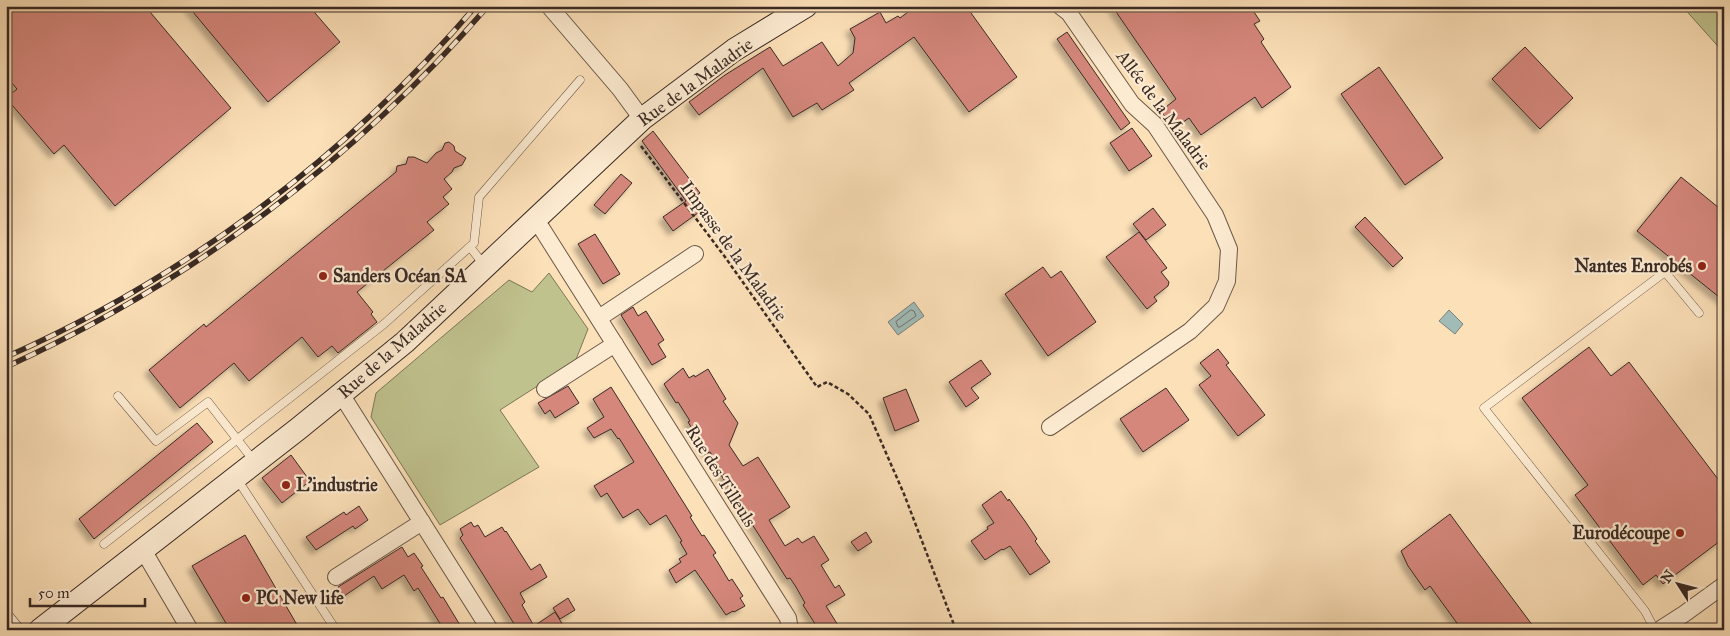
<svg xmlns="http://www.w3.org/2000/svg" width="1730" height="636" viewBox="0 0 1730 636" font-family="'IM FELL Great Primer',serif">
	<defs>
		<filter id="shadow"><feDropShadow dx="-4.5" dy="4.5" stdDeviation="2.5" flood-color="#0004"/></filter>
	</defs>
	<rect width="100%" height="100%" fill="#fce0b8"/>
	<filter id="stains"><feTurbulence type="fractalNoise" baseFrequency=".004" numOctaves="4"/><feColorMatrix values="0 0 0 0 .2 0 0 0 0 .09 0 0 0 0 .02 0 0 0 .5 -.17"/></filter>
	<radialGradient id="worn" r=".72"><stop offset=".6" stop-color="#630" stop-opacity="0"/><stop offset="1" stop-color="#630" stop-opacity=".3"/></radialGradient>
	<g fill="#c0c28e" stroke="#7c7659">
		<polygon points="1682,6 1724,6 1724,53"/>
		<polygon points="549,273 588,329 575,362 500,410 539,467 440,525 371,417 376,393 509,280 532,292"/>
	</g>
	<g fill="#a1bbb7" stroke="#77817c">
		<polygon points="914,302 924,316 898,335 888,322"/>
		<polygon points="1449,310 1463,324 1455,334 1439,321"/>
	</g>
	<g fill="none" stroke-linecap="round" stroke-linejoin="round">
		<polygon stroke="#6d726e" stroke-width="1" points="911,310 914,311 916,316 900,327 898,327 896,322"/>
	</g>
	<g fill="#d5877c" stroke="#392a24" filter="url(#shadow)">
		<polygon points="6,6 145,6 231,108 115,206 64,145 54,154 6,98 17,89 6,76"/>
		<polygon points="188,6 309,6 340,42 268,102"/>
		<polygon points="916,6 966,6 1017,77 969,112 914,37 849,83 854,90 822,110 817,103 793,117 763,68 699,115 689,102 725,75 770,47 783,66 822,42 838,66 853,53 855,38 850,29 880,12 886,23 898,16 900,18"/>
		<polygon points="1112,6 1250,6 1260,21 1254,24 1264,39 1261,42 1291,87 1262,108 1255,97 1201,135 1189,118 1173,129 1161,111 1176,99"/>
		<polygon points="1067,32 1130,123 1121,130 1057,39"/>
		<polygon points="1525,47 1573,98 1540,129 1492,79"/>
		<polygon points="1379,67 1443,158 1405,185 1341,94"/>
		<polygon points="1132,128 1152,156 1129,171 1110,143"/>
		<polygon points="653,131 700,193 693,198 702,210 673,231 663,217 686,201 642,141"/>
		<polygon points="449,142 454,146 455,151 466,158 462,165 454,168 452,172 444,179 452,189 443,197 449,204 427,222 434,230 357,292 373,312 371,314 377,322 338,353 332,346 318,357 302,337 249,381 234,363 180,408 149,370 204,324 206,327 396,172 397,166 406,164 408,157 414,157 427,163 436,153 442,150 445,143"/>
		<polygon points="621,174 632,183 605,214 594,205"/>
		<polygon points="1681,177 1724,212 1724,301 1637,231"/>
		<polygon points="1153,208 1166,225 1146,240 1133,224"/>
		<polygon points="1365,217 1403,258 1393,267 1355,227"/>
		<polygon points="1139,232 1167,268 1161,272 1169,282 1168,286 1154,297 1157,301 1147,309 1106,257"/>
		<polygon points="595,234 620,274 603,284 578,244"/>
		<polygon points="1043,267 1051,278 1061,271 1096,322 1048,356 1005,294"/>
		<polygon points="633,307 638,316 646,311 664,340 658,344 666,357 652,365 621,315"/>
		<polygon points="1589,347 1611,376 1629,362 1724,487 1724,538 1663,584 1656,575 1643,585 1575,495 1588,485 1522,398"/>
		<polygon points="1218,349 1229,363 1226,365 1265,415 1238,436 1199,385 1211,376 1200,363"/>
		<polygon points="981,360 991,374 971,388 979,398 966,407 949,382"/>
		<polygon points="683,368 689,378 694,375 695,377 708,369 726,399 723,401 738,423 729,445 743,466 758,457 790,507 769,520 785,546 798,538 802,543 814,536 829,560 821,565 835,588 839,585 845,595 826,606 841,630 819,630 803,605 805,603 796,587 790,578 787,579 743,510 745,508 732,487 729,488 721,475 724,474 710,452 707,453 688,422 690,421 678,402 676,403 664,384"/>
		<polygon points="568,386 579,403 555,418 550,410 545,414 538,403"/>
		<polygon points="611,387 692,516 690,517 702,536 704,535 716,553 713,555 717,561 729,581 732,579 743,596 740,598 745,606 734,612 733,611 726,615 695,570 676,583 669,570 681,562 679,559 687,554 680,542 682,541 666,515 650,525 638,509 623,518 607,493 601,497 594,486 634,462 619,438 618,439 611,429 594,438 587,428 604,417 593,399"/>
		<polygon points="1166,388 1189,420 1143,452 1120,419"/>
		<polygon points="906,389 919,421 895,431 883,398"/>
		<polygon points="197,423 213,442 94,539 79,519"/>
		<polygon points="291,455 310,481 282,503 262,478"/>
		<polygon points="1001,491 1008,501 1009,499 1025,521 1037,539 1035,541 1050,562 1030,575 1010,546 1003,550 1002,549 985,560 971,541 988,529 987,527 994,523 982,505"/>
		<polygon points="359,506 368,520 355,529 353,526 316,550 306,537 344,512 346,515"/>
		<polygon points="1450,514 1477,551 1536,630 1462,630 1430,586 1425,590 1408,566 1401,551"/>
		<polygon points="471,522 474,527 478,525 485,537 502,527 505,532 506,531 531,570 540,564 547,577 520,593 525,602 522,605 534,626 555,612 566,630 518,630 460,538 463,535 460,529"/>
		<polygon points="866,532 872,542 858,551 851,542"/>
		<polygon points="245,535 300,630 230,630 192,566"/>
		<polygon points="402,547 408,557 414,553 423,566 421,567 441,598 443,597 463,630 444,630 418,588 414,591 404,575 382,589 374,576 344,596 338,587"/>
		<polygon points="568,598 575,610 560,619 553,608"/>
	</g>
	<g fill="none" stroke-linecap="round" stroke-linejoin="round">
		<g stroke="#6a5849" stroke-width="9">
			<g id="lane">
				<polyline points="470,247 484,265"/>
				<polyline points="118,396 156,441 208,402 254,461"/>
				<polyline points="237,479 336,630"/>
				<polyline points="104,544 384,324 474,243 479,197 580,80"/>
				<polyline points="6,612 21,630"/>
				<polyline points="1655,630 1645,611 1484,408 1665,272 1699,313"/>
			</g>
		</g>
		<g stroke="#6a5849" stroke-width="18">
			<g id="street">
				<polyline points="549,6 620,89 642,119"/>
				<polyline points="535,221 542,229 788,618 790,630"/>
				<polyline points="599,318 695,254"/>
				<polyline points="545,389 615,344"/>
				<polyline points="341,394 490,630"/>
				<polyline points="1050,427 1190,331 1216,306 1227,281 1229,249 1215,215 1155,125 1132,104 1069,13 1060,6"/>
				<polyline points="143,550 190,630"/>
				<polyline points="336,577 422,522"/>
				<polyline points="1659,630 1684,614 1724,585"/>
			</g>
		</g>
		<g stroke="#392a24" stroke-width="24">
			<polyline id="secondary" points="40,630 298,429 405,342 642,119 734,50 806,6"/>
		</g>
		<g stroke="#392a24" stroke-width="2.5" stroke-dasharray="4 2.5" stroke-linecap="butt">
			<polyline points="641,146 725,257 817,387 827,382 848,394 869,414 904,494 956,630"/>
			<polyline points="1723,630 1724,629"/>
		</g>
		<use href="#lane" stroke="#fdebd1" stroke-width="8"/>
		<use href="#street" stroke="#fdebd1" stroke-width="16"/>
		<use href="#secondary" stroke="#fdebd1" stroke-width="22"/>
		<g stroke="#392a24" stroke-width="5.5">
			<g id="rail">
				<path d="M6,357C185,278 348,155 476,6"/>
				<path d="M6,367C191,282 355,160 488,6"/>
			</g>
		</g>
		<use href="#rail" stroke="#fdebd1" stroke-width="4" stroke-dasharray="11" stroke-linecap="butt"/>
	</g>
	<g fill="#8f2418" stroke="#fdebd1" stroke-width="2">
		<circle cx="1702" cy="266" r="5"/>
		<circle cx="323" cy="276" r="5"/>
		<circle cx="286" cy="485" r="5"/>
		<circle cx="1680" cy="533" r="5"/>
		<circle cx="246" cy="598" r="5"/>
	</g>
	<g text-anchor="middle" dominant-baseline="central" stroke-width="4.5" stroke-linejoin="round" paint-order="stroke">
		<g font-size="18" fill="#392a24" stroke="#fdebd1">
			<text transform="translate(695 82) rotate(-36)">Rue de la Maladrie</text>
			<text transform="translate(1164 110) rotate(53)">Allée de la Maladrie</text>
			<text transform="translate(734 251) rotate(54)">Impasse de la Maladrie</text>
			<text transform="translate(392 350) rotate(-41)">Rue de la Maladrie</text>
			<text transform="translate(721 476) rotate(58)">Rue des Tilleuls</text>
		</g>
		<g font-size="18" font-weight="bold" fill="#392a24" stroke="#fdebd1" text-anchor="start">
			<text x="1692" y="266" text-anchor="end">Nantes Enrobés</text>
			<text x="333" y="276">Sanders Océan SA</text>
			<text x="296" y="485">L'industrie</text>
			<text x="1670" y="533" text-anchor="end">Eurodécoupe</text>
			<text x="256" y="598">PC New life</text>
		</g>
	</g>
	<rect width="1730" height="636" fill="none" stroke="#fce0b8" stroke-width="25"/>
	<rect x="8" y="8" width="1715" height="621" fill="none" stroke="#392a24" stroke-width="2.5"/>
	<rect x="12" y="12" width="1705" height="611" fill="none" stroke="#392a24"/>
	<g transform="translate(1678 584) rotate(306)" stroke="#fdebd1" stroke-width="4" paint-order="stroke">
	<path d="M0-4L9 19L0 12L-9 19Z" fill="#392a24"/>
	<text y="-8" font-size="14" font-weight="bold" text-anchor="middle" fill="#392a24">N</text>
	</g>
	<path d="M30 598v8h115v-8" fill="none" stroke="#392a24" stroke-width="2.5"/>
	<text x="38" y="598" font-size="15" fill="#392a24" stroke="#fdebd1" stroke-width="4" paint-order="stroke">50 m</text>
	<rect width="100%" height="100%" filter="url(#stains)"/>
	<rect width="100%" height="100%" fill="url(#worn)"/>
</svg>
